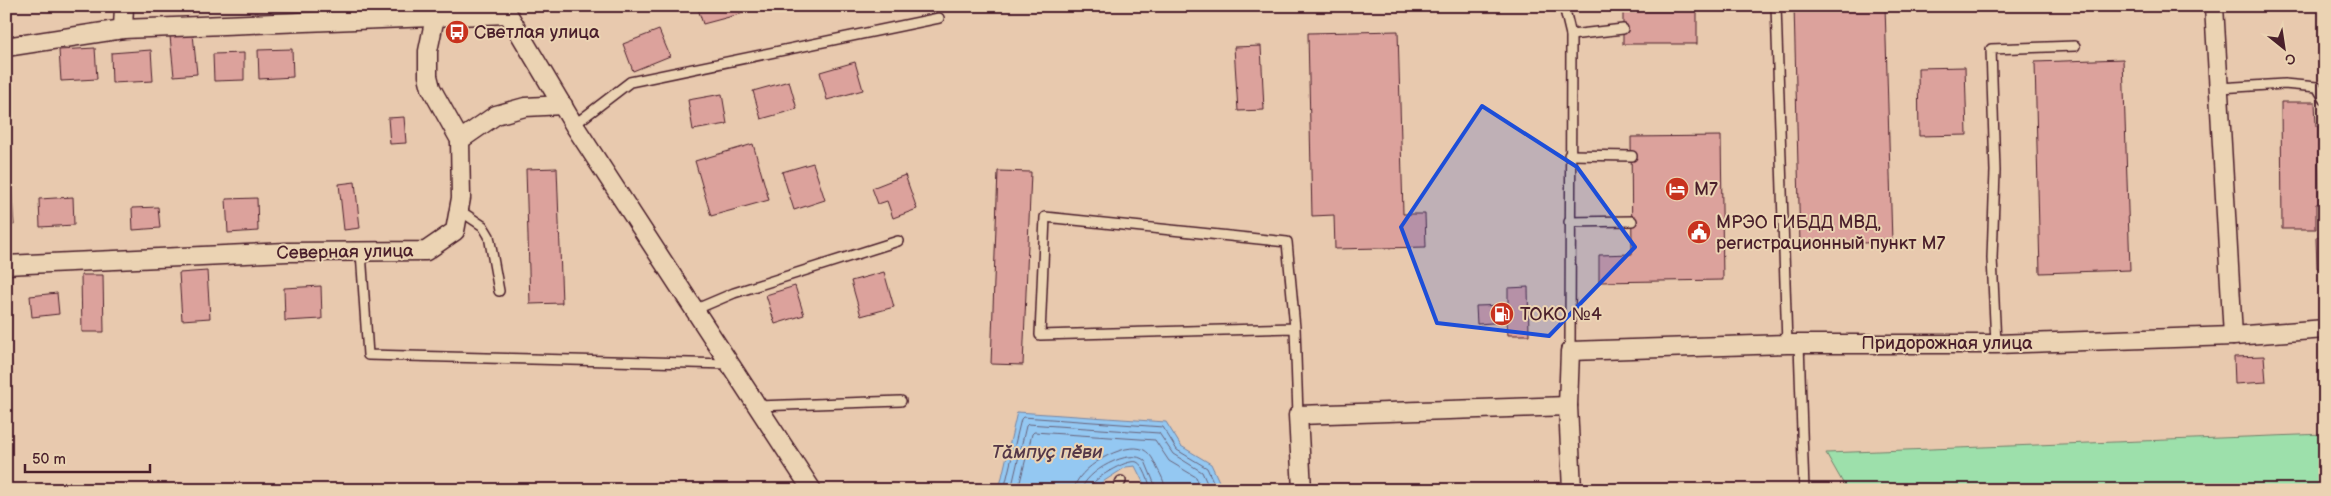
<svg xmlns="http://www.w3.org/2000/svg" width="2331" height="496" viewBox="0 0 2331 496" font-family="'Balsamiq Sans',sans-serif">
	<rect width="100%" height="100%" fill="#e8c9ae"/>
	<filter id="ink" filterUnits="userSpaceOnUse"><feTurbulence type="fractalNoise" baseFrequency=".02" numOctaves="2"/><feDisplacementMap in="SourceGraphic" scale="10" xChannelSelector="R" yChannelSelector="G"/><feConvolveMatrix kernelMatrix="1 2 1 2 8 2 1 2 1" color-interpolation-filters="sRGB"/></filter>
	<g filter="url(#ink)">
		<polygon fill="#9de0ab" stroke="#74806b" points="2325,434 2325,490 1847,490 1826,453"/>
		<polygon fill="#94c8f2" stroke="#7684a2" points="1017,412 1166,422 1181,446 1211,464 1223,490 1146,488 1135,466 1126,467 1090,490 999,490"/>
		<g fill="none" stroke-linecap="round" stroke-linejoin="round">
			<g stroke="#68637b" stroke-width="1">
				<polyline points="1004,490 1021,419 1023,417 1163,427 1177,450 1207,468 1217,490"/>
				<polyline points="1011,490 1026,426 1028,424 1159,433 1173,454 1202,472 1210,490"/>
				<polyline points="1018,490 1032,434 1034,432 1155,440 1169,461 1196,477 1202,490"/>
				<path d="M1074,490C1075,469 1125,440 1144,450C1151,454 1154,461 1157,468C1161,475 1165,482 1165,490"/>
				<path d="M1082,490C1083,473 1131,446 1145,461L1157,490"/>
				<path d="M1088,490C1089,481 1127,458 1137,462C1143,464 1150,484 1151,490"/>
			</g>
		</g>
		<g fill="#dca29c" stroke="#4a1f2b">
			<polygon points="697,6 742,6 744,13 703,24"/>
			<polygon points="1794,6 1885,6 1892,242 1800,245"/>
			<rect x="1623" y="11" width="74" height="33"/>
			<polygon points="659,30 670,56 633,71 623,44"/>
			<polygon points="1398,31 1403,214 1425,214 1426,247 1335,249 1334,215 1312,216 1308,33"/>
			<polygon points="193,34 197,74 174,76 170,36"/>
			<polygon points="1261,46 1264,110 1238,111 1234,47"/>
			<polygon points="95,48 97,79 61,81 59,50"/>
			<polygon points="292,49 293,77 259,79 258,50"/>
			<polygon points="151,50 153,81 112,83 111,53"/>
			<polygon points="244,53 244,80 214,81 213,54"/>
			<polygon points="2123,59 2130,270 2040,273 2035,62"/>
			<polygon points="855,62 863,90 827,100 820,72"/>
			<polygon points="1965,67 1967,135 1919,136 1918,68"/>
			<polygon points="789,81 797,109 761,119 753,91"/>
			<polygon points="722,94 727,124 693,130 688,100"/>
			<polygon points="2281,102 2315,102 2316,126 2318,126 2319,204 2316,204 2316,229 2282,229"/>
			<polygon points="404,117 406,143 390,144 388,118"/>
			<polygon points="1721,136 1723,280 1599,282 1599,255 1632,254 1631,137"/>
			<polygon points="753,144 769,200 711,216 695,161"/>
			<polygon points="813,163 825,200 794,210 782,172"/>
			<polygon points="557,168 562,303 530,304 526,169"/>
			<polygon points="998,171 1031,172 1023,365 991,364"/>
			<polygon points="905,175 917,209 893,218 887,201 878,204 872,188"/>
			<polygon points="355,182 360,228 344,230 339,184"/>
			<polygon points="6,184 11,184 14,225 6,225"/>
			<polygon points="73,197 74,225 40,227 39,199"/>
			<polygon points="257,198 258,231 228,233 226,199"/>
			<polygon points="158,207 160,228 133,230 132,208"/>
			<polygon points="2316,237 2325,237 2325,268 2317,268"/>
			<polygon points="207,271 210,318 182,320 179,273"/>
			<polygon points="884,272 894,307 861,316 851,281"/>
			<polygon points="81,275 103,275 104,332 82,332"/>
			<polygon points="321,286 322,319 285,321 284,288"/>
			<polygon points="795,286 804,315 775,324 766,295"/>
			<polygon points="1528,287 1529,335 1508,335 1507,322 1477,324 1476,306 1508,305 1508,288"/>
			<polygon points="57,293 59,314 32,317 30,296"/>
			<polygon points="2264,356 2266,382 2235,384 2234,357"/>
		</g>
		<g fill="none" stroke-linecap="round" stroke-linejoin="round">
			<g stroke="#4a1f2b" stroke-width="12">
				<g id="service">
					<polyline points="1564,6 1571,35 1570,351"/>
					<polyline points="1776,6 1787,344"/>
					<polyline points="1571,35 1623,29"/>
					<polyline points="2219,88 2284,84 2317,87 2325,100"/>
					<polyline points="574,125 630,82 939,18"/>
					<polyline points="1569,155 1632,156"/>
					<polyline points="459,210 483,226 489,236 499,291"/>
					<polyline points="1569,222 1632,221"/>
					<polyline points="361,252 368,355 729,364"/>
					<polyline points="694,310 734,293 898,241"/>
					<polyline points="1295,328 1040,335 1045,217 1287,242 1295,328 1298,415"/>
					<polyline points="1799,344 1804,490"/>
					<polyline points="1996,344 1992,258 1995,171 1991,49 2075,46"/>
					<polyline points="757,406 901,401"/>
					<polyline points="1117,490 1121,481"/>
				</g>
			</g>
			<g stroke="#4a1f2b" stroke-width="21">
				<g id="minor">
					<polyline points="2214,6 2233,336"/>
					<polyline points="508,14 574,125 812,490"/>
					<polyline points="123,29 124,6"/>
					<polyline points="6,47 123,29 508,14"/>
					<polyline points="460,140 496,115 525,107 563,105"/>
					<polyline points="6,265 287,252 426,251 455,231 461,198 460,140 431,88 428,76 428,51 435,17"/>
					<polyline points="1302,490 1298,415 1568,406"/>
					<polyline points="1572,490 1568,406 1570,351 1787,344 1996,344 2233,336 2325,329"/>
				</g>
			</g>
			<use href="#service" stroke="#ebd3b3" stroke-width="9"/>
			<use href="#minor" stroke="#ebd3b3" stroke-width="18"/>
		</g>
	</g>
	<path fill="#1d4ed8" fill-opacity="0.2" stroke="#1d4ed8" stroke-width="4" stroke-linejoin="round" d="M1482,106L1577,167L1635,247L1549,336L1437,323L1401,227Z"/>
	<defs>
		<g id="bus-disc" transform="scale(1.25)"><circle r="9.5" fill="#c8321e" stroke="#ebd3b3"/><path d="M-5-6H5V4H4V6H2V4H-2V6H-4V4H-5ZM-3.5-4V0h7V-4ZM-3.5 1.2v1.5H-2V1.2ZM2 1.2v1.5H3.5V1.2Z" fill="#fff"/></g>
		<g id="hotel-disc" transform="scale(1.25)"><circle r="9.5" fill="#c8321e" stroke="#ebd3b3"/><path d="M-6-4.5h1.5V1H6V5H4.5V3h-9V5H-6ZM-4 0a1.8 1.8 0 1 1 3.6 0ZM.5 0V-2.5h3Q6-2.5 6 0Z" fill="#fff"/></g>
		<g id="civic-disc" transform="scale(1.25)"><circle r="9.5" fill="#c8321e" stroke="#ebd3b3"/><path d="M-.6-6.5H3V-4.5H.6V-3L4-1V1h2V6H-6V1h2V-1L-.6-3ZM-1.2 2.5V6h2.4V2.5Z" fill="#fff"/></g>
		<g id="fuel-disc" transform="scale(1.25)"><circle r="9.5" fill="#c8321e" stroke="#ebd3b3"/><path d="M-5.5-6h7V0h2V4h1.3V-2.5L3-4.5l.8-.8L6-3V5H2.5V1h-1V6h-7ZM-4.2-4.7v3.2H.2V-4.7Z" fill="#fff"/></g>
	</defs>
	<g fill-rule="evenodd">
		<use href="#bus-disc" x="457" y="32"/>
		<use href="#hotel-disc" x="1677" y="189"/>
		<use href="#civic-disc" x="1699" y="232"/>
		<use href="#fuel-disc" x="1502" y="314"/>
	</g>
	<g text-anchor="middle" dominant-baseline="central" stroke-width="4" stroke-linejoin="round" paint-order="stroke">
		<g font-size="18" fill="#4a1f2b" stroke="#ebd3b3" text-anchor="start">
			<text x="474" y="32">Светлая улица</text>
			<text x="1694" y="189">М7</text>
			<text x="1716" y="222">МРЭО ГИБДД МВД,<tspan x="1716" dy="21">регистрационный пункт М7</tspan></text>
			<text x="1520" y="314">ТОКО №4</text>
		</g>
		<g font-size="18" fill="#4a1f2b" stroke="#ebd3b3">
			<text transform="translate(345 252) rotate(-1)">Северная улица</text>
			<text x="1947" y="343">Придорожная улица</text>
		</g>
		<g font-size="19" font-style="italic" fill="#553849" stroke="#ebd3b3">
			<text x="1047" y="452">Тӑмпуҫ пӗви</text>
		</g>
	</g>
	<rect width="2331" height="496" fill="none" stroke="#ebd3b3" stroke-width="25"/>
	<rect x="12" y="12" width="2306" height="471" fill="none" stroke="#4a1f2b" stroke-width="2" filter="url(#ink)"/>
	<g transform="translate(2284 48) rotate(150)" stroke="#ebd3b3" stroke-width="4" paint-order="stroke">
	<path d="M0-4L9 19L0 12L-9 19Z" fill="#4a1f2b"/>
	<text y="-8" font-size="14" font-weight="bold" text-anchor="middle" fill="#4a1f2b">С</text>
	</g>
	<path d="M25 464v8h125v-8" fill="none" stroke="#4a1f2b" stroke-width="2.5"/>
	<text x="32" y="464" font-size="15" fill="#4a1f2b" stroke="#ebd3b3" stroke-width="4" paint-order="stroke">50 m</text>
</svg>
